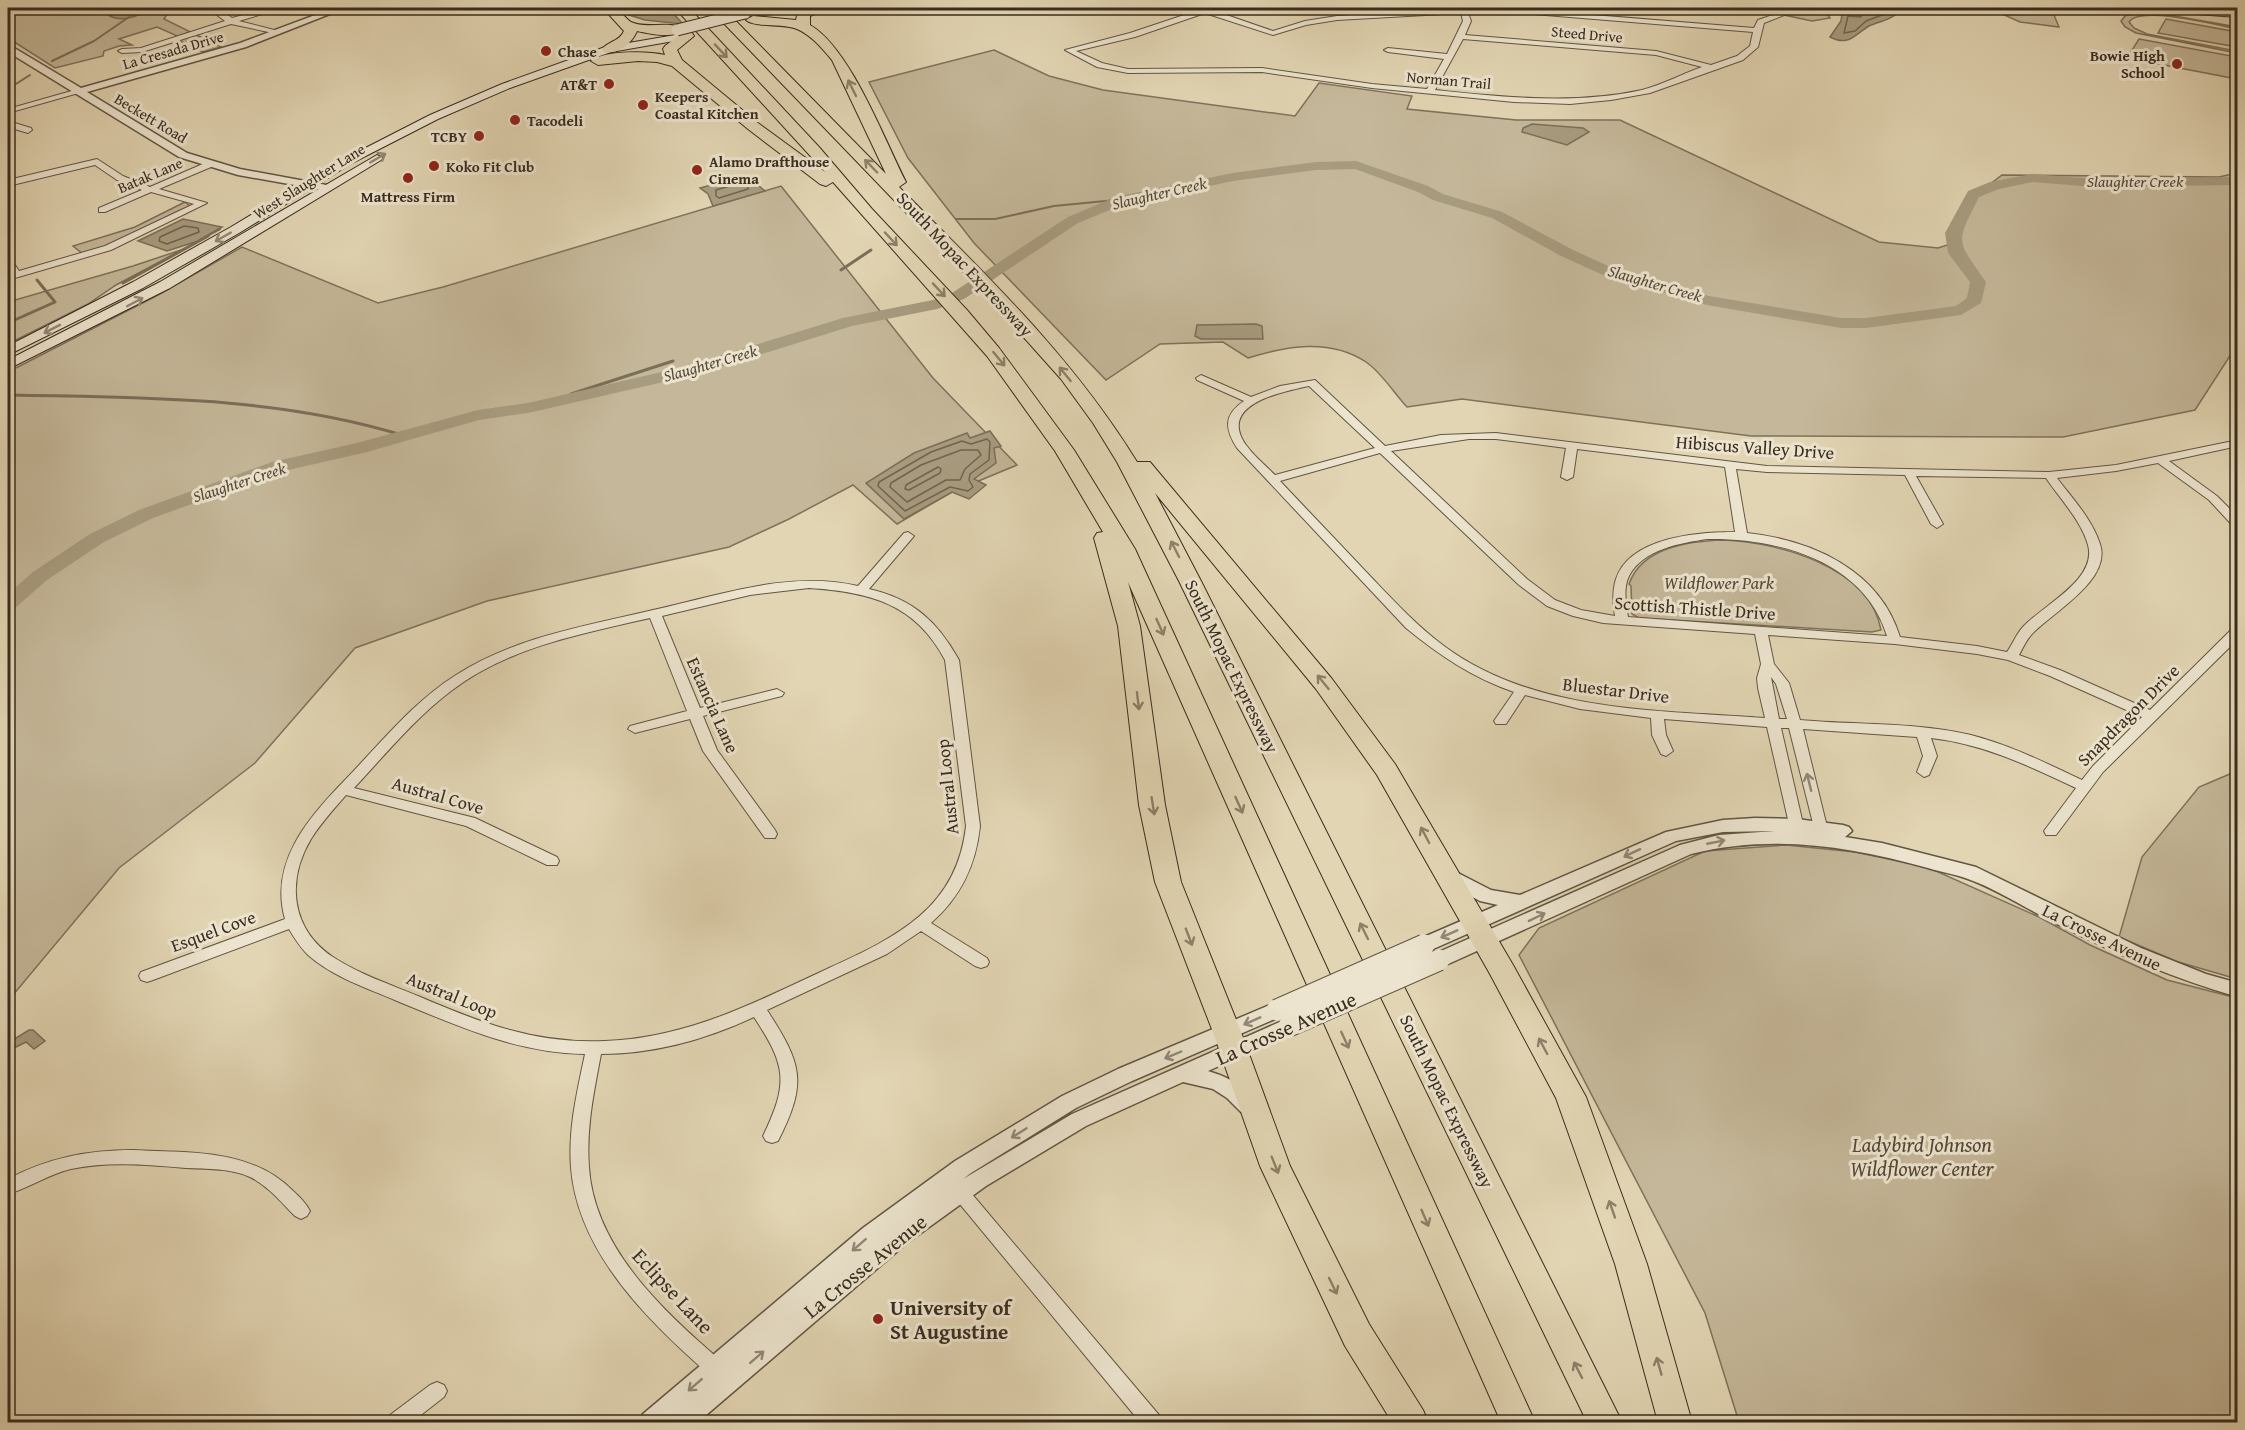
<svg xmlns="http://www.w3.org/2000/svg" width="2245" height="1430" viewBox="0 0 2245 1430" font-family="'Gentium Book Plus',serif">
	<rect width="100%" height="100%" fill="#e2d5b3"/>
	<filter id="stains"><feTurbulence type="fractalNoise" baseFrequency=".00333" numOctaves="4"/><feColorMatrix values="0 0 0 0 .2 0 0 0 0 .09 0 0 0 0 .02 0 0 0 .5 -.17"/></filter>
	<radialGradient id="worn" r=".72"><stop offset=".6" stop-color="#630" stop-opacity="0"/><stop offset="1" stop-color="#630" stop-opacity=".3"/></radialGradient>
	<g fill="#c5b89a" stroke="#7e725c" stroke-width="1.5">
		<polygon points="8,8 171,8 164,19 221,47 203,52 178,40 182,38 157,27 119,39 132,45 119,46 104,51 103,56 55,68 8,38"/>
		<polygon points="1806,8 1823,8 1830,18 1812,21 1784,15"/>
		<polygon points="1989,8 2051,8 2059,27 2020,22"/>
		<path d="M2135,13L2163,14L2237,27V29C2217,25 2140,5 2129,22L2134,28L2147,34L2237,51V53L2136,33L2125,27L2121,21L2125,16Z"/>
		<polygon points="2166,19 2237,32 2237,47 2158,33"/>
		<polygon points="2139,39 2237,57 2237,79 2127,58"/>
		<path d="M994,50L1049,76L1103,90L1295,116L1319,83L1412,96L1407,109L1516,120H1620L1879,242L1938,248L1954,243L1973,197L2002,175L2219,177L2237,173V345L2195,410L2063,437L1751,436L1462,399L1407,407C1394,393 1381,372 1366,362C1330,338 1286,346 1248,358L1223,342L1160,344L1106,380L974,243L908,158L869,82Z"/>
		<polygon points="781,186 933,378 1017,465 952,492 897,524 853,485 789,519 729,547 487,601 355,648 255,763 119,868 8,1001 8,372 158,295 242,247 378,303 443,287"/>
		<polygon points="185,202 190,206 106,246 83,254 73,246 135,227"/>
		<polygon points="184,249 116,285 88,304 8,344 8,302 133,266"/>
		<path d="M1724,540C1778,542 1870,567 1881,630L1872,632L1639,618L1632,614L1631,586L1629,584C1642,547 1689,541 1724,540Z"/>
		<polygon points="2237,771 2237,979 2175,961 2119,937 2142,857 2199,787"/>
		<polygon points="1786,845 1855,852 1927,867 2039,917 2090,945 2167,980 2237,998 2237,1422 1739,1422 1705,1313 1519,955 1539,928 1705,851"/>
	</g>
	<g fill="#a89c80" stroke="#7b6f59" stroke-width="1.5">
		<path d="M101,8H155C139,15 115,28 101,8Z"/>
		<polygon points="660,8 668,8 683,24 645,20 629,15"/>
		<path d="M1841,8H1851L1858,12L1860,8H1895L1899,12C1890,21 1879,21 1869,26C1855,34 1849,47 1830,37L1841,21L1842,13H1838V9Z"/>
		<polygon points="1532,124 1583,128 1589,132 1567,145 1522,132 1523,128"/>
		<polygon points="746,175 765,191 713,206 708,194 700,188"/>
		<polygon points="183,219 222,227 198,241 167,251 138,241"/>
		<polygon points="1256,324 1262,326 1263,339 1201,339 1195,336 1197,325"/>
		<polygon points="990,431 1001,446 994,448 996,463 974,479 986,485 969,499 952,492 904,519 866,483 914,453 967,433 970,438"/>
		<polygon points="29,1030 33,1030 45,1041 34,1049 26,1042 8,1051 8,1043"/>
	</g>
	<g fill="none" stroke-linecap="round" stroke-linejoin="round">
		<g stroke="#70644f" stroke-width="1.5">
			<polyline points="1865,8 1861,17 1848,16 1844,33 1855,31 1866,21 1890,12 1892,8"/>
			<polygon points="743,182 748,185 748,189 719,198 716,196 716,190"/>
			<polygon points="184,226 198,228 199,232 167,244 159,241 160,237"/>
			<polygon points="987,439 990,442 989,460 970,474 969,480 973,487 968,491 950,487 905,511 878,486 879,482 931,452 962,441 971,444"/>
			<polygon points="961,450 978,450 981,455 965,469 960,480 946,480 907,502 890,487 891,483 921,465"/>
			<polygon points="938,467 941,469 940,473 909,490 905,489 906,485"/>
		</g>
		<g stroke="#7b6f59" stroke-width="2">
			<polyline points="52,61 94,41 129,17"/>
			<polyline points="8,89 30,75"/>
			<polyline points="956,219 995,219 1054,206 1126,199"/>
			<polyline points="205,237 220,229"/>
		</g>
		<g stroke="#7b6f59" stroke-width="3">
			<polyline points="841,270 871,250"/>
			<polyline points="123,283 208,236"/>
			<polyline points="8,323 55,302 37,280"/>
			<path d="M11,395C143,398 275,396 402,435"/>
			<polyline points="570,398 571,394 673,361"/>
		</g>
		<path fill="#a89c80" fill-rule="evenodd" d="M1356,161L1428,186L1443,194L1502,212L1573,250L1615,269L1709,296L1841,318H1866L1956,306L1967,298L1970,282L1948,253L1945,233L1968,191L1990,182L2032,174L2095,179L2238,177V185L2095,187L2032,182L1999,189L1979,197C1955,245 1956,239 1986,282L1981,303L1961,315L1866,328H1841L1707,305L1603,275L1561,256L1492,218L1433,200L1418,192L1355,169L1316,170L1233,181L1124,204L1078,223L964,299L937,309L852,326L694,375L528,413L479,420L367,452L284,471L153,518L104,542L47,580L15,608L8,610V594L33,572L90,534L139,510L272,462L357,443L478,410L528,403L683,367L843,318L933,300L952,293L1068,217L1115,197L1233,173L1316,162Z"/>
		<g stroke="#625643" stroke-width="2">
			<g id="minor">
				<polygon points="212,8 218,8 232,18 269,8 269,12 239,21 282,32 278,34 231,24 142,52 122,53 118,51 122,49 141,48 225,21 217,15"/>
				<path d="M1205,8H1214L1212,10L1273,31L1305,21L1337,16L1460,8H1507L1754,28L1758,20L1793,8H1802L1764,23L1758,47L1743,60L1650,93L1611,100L1570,104L1514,102L1372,88L1262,72L1128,73L1097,67L1065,50L1130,33ZM1498,11L1753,32L1750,46L1737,56L1711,65L1656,51L1465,35L1471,21L1468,13ZM1205,13L1273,35L1306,25L1337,20L1461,13L1463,21L1447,54L1388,48L1384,50L1388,52L1444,59L1427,89L1372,84L1262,68L1128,69L1102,63L1076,51L1135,37ZM1463,39L1656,55L1702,67C1682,74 1662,85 1642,90C1573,105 1504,97 1435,90Z"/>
				<polygon points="75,90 82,92 8,113 8,109"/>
				<polygon points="8,121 31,128 32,130 28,133 8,127"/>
				<polygon points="97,159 123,176 150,187 205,163 211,163 211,167 159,189 207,203 111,250 8,280 8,274 11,273 8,268 8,258 11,259 19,271 105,246 194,204 151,192 105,212 99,212 99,208 142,190 117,180 95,165 8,186 8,180"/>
				<path d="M1201,375L1251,397L1280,386L1315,380L1385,446L1441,435L1496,433L1767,466L2049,472L2116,465L2238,440V446L2169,461L2217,496L2238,517V527H2234L2209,500L2158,463L2116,471L2057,478C2072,498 2092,519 2100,544C2112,579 2055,611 2034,632C2027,638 2023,648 2019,655L2060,670L2150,710L2233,628L2238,627V639L2103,772L2056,835H2046L2044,831L2076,788C2029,766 1984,744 1931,738L1937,756L1929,775L1924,777L1917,772L1923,756L1917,737L1803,729L1830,839L1828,843H1818L1789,728H1781L1806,837L1804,841H1794L1792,837L1767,727L1664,719L1666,735L1673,751L1666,756L1661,754L1652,735L1651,718L1580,709L1525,695L1506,724H1496L1494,721L1514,692C1473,678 1439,655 1406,628L1237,448C1225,429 1223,415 1244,401L1197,380L1196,378ZM1309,386L1375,448L1275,475C1265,465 1254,456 1246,445C1217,404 1282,392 1309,386ZM1469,439H1496L1566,448L1561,477L1567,480L1573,477L1577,449L1725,467L1735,532C1698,532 1630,537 1616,579C1612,591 1613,604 1615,616L1581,610L1555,600L1527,579L1391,451ZM1380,453L1519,585L1547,606L1573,616L1603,623L1755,634L1761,664L1757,678L1758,688L1765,718C1659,710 1534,713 1444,646C1417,626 1394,601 1371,577C1341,545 1310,513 1280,481ZM1736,469L1767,472L1905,475L1931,524L1937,528L1943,524L1916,476L2046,478C2060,499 2081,520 2088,545C2098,580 2041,606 2022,628C2016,635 2012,645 2007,652L1977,646L1900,637C1880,570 1812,540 1747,533ZM1707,539C1777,538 1864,560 1887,636L1628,617C1626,604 1623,588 1629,576C1643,549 1681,543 1707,539ZM1768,635L1895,644L1977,654L2008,660L2050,676L2142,717L2093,766L2082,780C2046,763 2010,745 1971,735C1916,722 1856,725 1800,720L1789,683L1774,664ZM1771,677L1776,684L1787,719H1779Z"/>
				<path d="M908,532L914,536L869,589C913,599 937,621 959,660L980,826C976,865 961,897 931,923L987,958L989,962L987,966L981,968L975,966L921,931L887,954L767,1010C802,1064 808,1082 778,1141L772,1143L766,1141L763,1136C789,1082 786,1066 754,1017C707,1039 654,1054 601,1054C594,1092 586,1128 589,1167C594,1249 667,1315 726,1365L729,1371L726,1377L719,1380L712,1377C651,1324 578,1254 571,1168C568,1129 577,1092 585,1054C517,1053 458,1026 397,1001C367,988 333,977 308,955C300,947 295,939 289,929L153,980L147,982L141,980L139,976L141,972L285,919C269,863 308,818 344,781C380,744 413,702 456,675C515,637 586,626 653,610C720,595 790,570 858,586L904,533ZM809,588C869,592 915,603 945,660L966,826C957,908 897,937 829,968C756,1002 688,1038 605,1041C535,1044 481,1023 418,996C389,984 359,974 333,957C291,929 286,881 311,839C321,823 334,809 346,795L466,826L547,865H557L559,861L557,857L475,818L354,788C385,755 414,719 451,691C508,647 581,634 650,618L687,711L630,726L628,729L635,733L690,719L703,751L765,838H775L777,834L775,830L717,750L703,716L782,696L784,693L777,689L700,708L662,616L750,595Z"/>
				<path d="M133,1150C188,1153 250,1148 292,1190C299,1196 306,1203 310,1211L307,1216L301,1219L295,1216C281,1202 268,1186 250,1177C230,1168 207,1169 186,1168C148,1165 109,1161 71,1169C49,1174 29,1188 8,1194V1179C48,1158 87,1150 133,1150Z"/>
				<polygon points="960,1185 966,1187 1159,1415 1162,1422 1140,1422 954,1197 951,1192 954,1187"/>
				<polygon points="437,1382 444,1385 447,1391 444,1397 412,1422 387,1422 390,1415 430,1385"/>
			</g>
		</g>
		<g stroke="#625643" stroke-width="3">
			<g id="tertiary">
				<polygon points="334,8 345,8 246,47 87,92 187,153 240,169 332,186 333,188 328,191 238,175 179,157 8,52 8,45 11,46 81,88 240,43"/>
				<path d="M1755,818L1797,819L1843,825L1849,827L1852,831L1845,837L1882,843L1976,867L2141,948L2206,974L2238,983V997C2176,979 2118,955 2061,926C2032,912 1997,889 1968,879C1955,874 1941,872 1928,868C1848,846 1773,834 1691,854L1446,965L1439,967L1432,965L1429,960L1432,955L1680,845L1719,835L1775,831L1723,832L1676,841L1431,950L1424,952L1417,950L1415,945L1417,940L1498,905L1480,901L1442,881L1439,876L1442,871L1448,870L1454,871L1491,890L1520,895L1666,832L1723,820Z"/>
				<path d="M1277,1002L1284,1005L1287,1010L1284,1015L1132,1081L1076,1108L971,1173L963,1179L1072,1114L1282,1021L1289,1018L1296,1021L1299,1026L1296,1031L1208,1071C1228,1077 1249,1087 1258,1106L1255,1112L1248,1114L1241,1112L1227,1098L1213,1089L1183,1082L1086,1126L986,1186L907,1243L698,1422H639L643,1414L863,1228L955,1161L1062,1096L1118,1069Z"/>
			</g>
		</g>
		<g stroke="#382c1e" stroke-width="2">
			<g id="secondary">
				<polygon points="777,8 812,8 807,11 745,16 740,13 745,10"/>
				<polygon points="687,33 692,36 691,38 611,52 510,88 438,119 352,163 239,233 143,288 8,355 8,346 133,282 231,227 344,159 430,115 502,84 605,47"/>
				<polygon points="377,155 383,158 381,160 170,288 8,369 8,360 160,282"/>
			</g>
		</g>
		<g stroke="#382c1e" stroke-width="2">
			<polygon id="primary" points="2147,8 2195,8 2238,11 2238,17 2153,11"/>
		</g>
		<g stroke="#382c1e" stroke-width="2">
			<g id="motorway">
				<path d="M603,8H617C621,12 626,19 631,22C646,30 672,19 684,30C674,39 650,34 637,31C632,43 618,55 604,52L602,49C609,41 620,41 624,31Z"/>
				<path d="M675,8H689L819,147L872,209L967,310L999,348L1074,450L1135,549L1535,1422H1501L1128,582L1140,626L1165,805L1181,882L1241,1032L1290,1166L1369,1324L1423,1410L1428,1422H1392L1345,1346L1260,1166L1213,1032L1155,882L1139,805L1118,626L1094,538L1097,533L1103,532L1055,451L987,356L833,182L826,186L820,184L748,129L672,66L657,62L638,61L598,65L591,61C603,50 649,51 665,55L663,49L665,46L682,33H692L694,36L677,50L682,60L758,123L825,172Z"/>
				<path d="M709,8H723L886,174L832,60C822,48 811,35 797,29C783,23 755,28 746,20L753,16L796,20L798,11L806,8H822L821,11L810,16V25C850,48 884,139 906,182L899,187C986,275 1071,355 1137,462H1150L1332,679L1395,764L1513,965L1586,1097L1647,1264L1692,1422H1658L1615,1264L1556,1098L1490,974L1377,775L1316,689L1155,493L1201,581L1622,1422H1587L1179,581L1117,462L1093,423L1061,379L994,304Z"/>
			</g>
		</g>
		<use href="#minor" fill="#ece4ce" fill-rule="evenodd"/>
		<use href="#tertiary" fill="#ece4ce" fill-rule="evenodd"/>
		<use href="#secondary" fill="#ece4ce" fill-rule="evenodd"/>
		<use href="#primary" fill="#e2d5b3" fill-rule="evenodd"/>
		<use href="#motorway" fill="#e2d5b3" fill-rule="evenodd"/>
		<g stroke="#625643" stroke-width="23" stroke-linecap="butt">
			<g id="tertiary-bridge">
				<polyline points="1277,1010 1424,945"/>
				<polyline points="1289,1026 1439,960"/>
			</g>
		</g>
		<g stroke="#382c1e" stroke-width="13" stroke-linecap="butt">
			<polyline id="secondary-bridge" points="677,30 745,13"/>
		</g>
		<use href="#tertiary-bridge" stroke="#ece4ce" stroke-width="21"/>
		<use href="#secondary-bridge" stroke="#ece4ce" stroke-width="11"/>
	</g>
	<defs><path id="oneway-shaft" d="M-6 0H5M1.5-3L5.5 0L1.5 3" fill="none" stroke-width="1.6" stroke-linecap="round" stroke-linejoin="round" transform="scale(1.5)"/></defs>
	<g stroke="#8d8068">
		<use href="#oneway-shaft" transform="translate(721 51) rotate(47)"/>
		<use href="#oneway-shaft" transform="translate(852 88) rotate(-116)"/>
		<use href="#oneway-shaft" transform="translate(871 166) rotate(-134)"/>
		<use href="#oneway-shaft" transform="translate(891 239) rotate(47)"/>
		<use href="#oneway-shaft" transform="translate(939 290) rotate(47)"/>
		<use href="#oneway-shaft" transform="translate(999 359) rotate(51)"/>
		<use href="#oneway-shaft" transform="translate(1065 374) rotate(-129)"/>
		<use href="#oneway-shaft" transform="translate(1175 549) rotate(-117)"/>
		<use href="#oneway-shaft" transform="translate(1160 627) rotate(66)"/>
		<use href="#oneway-shaft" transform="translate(1323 682) rotate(-129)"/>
		<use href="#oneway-shaft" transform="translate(1138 701) rotate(83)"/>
		<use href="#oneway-shaft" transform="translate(1239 805) rotate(66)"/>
		<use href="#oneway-shaft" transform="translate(1153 806) rotate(81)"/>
		<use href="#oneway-shaft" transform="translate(1425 835) rotate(-118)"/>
		<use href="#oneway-shaft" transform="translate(1364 931) rotate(-116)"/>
		<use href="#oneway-shaft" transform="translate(1189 937) rotate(69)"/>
		<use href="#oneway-shaft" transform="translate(1345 1040) rotate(65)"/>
		<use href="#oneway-shaft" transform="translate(1543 1046) rotate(-118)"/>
		<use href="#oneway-shaft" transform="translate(1275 1165) rotate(68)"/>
		<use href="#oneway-shaft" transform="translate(1612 1209) rotate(-109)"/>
		<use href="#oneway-shaft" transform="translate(1425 1218) rotate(67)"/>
		<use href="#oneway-shaft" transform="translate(1333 1286) rotate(64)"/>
		<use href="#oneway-shaft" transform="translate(1659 1366) rotate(-106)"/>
		<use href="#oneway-shaft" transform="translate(1578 1370) rotate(-117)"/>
	</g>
	<g stroke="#928876">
		<use href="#oneway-shaft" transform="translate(378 158) rotate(-30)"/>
		<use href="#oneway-shaft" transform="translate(223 237) rotate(150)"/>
		<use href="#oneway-shaft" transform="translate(135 302) rotate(-28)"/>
		<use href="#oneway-shaft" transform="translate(52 329) rotate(153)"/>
		<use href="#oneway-shaft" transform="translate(1809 782) rotate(-104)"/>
		<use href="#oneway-shaft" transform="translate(1716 842) rotate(-11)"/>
		<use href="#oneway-shaft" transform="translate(1632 853) rotate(155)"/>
		<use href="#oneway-shaft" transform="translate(1537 917) rotate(-26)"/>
		<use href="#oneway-shaft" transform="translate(1449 934) rotate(156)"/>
		<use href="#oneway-shaft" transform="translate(1252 1021) rotate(156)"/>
		<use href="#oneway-shaft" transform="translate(1173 1055) rotate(157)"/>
		<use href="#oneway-shaft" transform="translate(1019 1133) rotate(148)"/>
		<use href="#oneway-shaft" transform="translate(859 1245) rotate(139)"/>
		<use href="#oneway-shaft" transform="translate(757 1357) rotate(-41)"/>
		<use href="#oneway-shaft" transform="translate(695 1385) rotate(139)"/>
	</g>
	<g fill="#8f2418" stroke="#ece4ce" stroke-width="2">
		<circle cx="546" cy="51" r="6"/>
		<circle cx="2177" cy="64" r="6"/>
		<circle cx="609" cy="84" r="6"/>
		<circle cx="643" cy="105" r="6"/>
		<circle cx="515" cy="120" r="6"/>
		<circle cx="479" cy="136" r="6"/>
		<circle cx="434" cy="166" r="6"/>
		<circle cx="697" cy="170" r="6"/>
		<circle cx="408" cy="178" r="6"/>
		<circle cx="878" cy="1319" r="6"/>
	</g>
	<g text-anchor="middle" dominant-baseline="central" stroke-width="6" stroke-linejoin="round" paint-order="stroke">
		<g font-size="15" fill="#382c1e" stroke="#ece4ce">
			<text transform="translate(1587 34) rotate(5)">Steed Drive</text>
			<text transform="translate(173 50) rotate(-16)">La Cresada Drive</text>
			<text transform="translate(1449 80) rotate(5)">Norman Trail</text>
			<text transform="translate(151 118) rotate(31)">Beckett Road</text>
			<text transform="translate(150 175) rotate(-23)">Batak Lane</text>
			<text transform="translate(309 181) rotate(-32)">West Slaughter Lane</text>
		</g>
		<g font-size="15" font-weight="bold" fill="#382c1e" stroke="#ece4ce" text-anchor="start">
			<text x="558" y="51">Chase</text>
			<text x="2165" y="55" text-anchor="end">Bowie High<tspan x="2165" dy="17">School</tspan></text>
			<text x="597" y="84" text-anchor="end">AT&amp;T</text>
			<text x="655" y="96">Keepers<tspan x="655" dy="17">Coastal Kitchen</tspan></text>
			<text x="527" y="120">Tacodeli</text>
			<text x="467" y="136" text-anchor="end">TCBY</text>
			<text x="709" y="161">Alamo Drafthouse<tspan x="709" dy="17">Cinema</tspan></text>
			<text x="446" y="166">Koko Fit Club</text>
			<text x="408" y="196" text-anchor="middle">Mattress Firm</text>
		</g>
		<g font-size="16" font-style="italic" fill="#544836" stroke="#ece4ce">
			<text x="2135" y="181">Slaughter Creek</text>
			<text transform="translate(1159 193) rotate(-13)">Slaughter Creek</text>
			<text transform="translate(1655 283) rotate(16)">Slaughter Creek</text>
			<text transform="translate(710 363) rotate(-16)">Slaughter Creek</text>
			<text transform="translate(239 482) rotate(-18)">Slaughter Creek</text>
		</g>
		<g font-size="18" fill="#382c1e" stroke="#ece4ce">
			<text transform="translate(965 264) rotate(47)">South Mopac Expressway</text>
			<text transform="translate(1755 447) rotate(4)">Hibiscus Valley Drive</text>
			<text transform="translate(1695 608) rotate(4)">Scottish Thistle Drive</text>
			<text transform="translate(1232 666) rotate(64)">South Mopac Expressway</text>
			<text transform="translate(1616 690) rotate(7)">Bluestar Drive</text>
			<text transform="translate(713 705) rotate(66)">Estancia Lane</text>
			<text transform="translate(2128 715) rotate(-45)">Snapdragon Drive</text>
			<text transform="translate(947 787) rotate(-96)">Austral Loop</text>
			<text transform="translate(438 795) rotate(16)">Austral Cove</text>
			<text transform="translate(213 931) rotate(-20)">Esquel Cove</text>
			<text transform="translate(2102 937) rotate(26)">La Crosse Avenue</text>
			<text transform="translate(452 995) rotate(22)">Austral Loop</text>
			<text transform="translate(1447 1101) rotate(64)">South Mopac Expressway</text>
		</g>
		<g font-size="18" font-style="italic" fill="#544837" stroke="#ece4ce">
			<text x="1719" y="582">Wildflower Park</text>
		</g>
		<g font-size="21" fill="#382c1e" stroke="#ece4ce">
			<text transform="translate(1286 1028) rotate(-24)">La Crosse Avenue</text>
			<text transform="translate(865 1266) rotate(-39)">La Crosse Avenue</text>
			<text transform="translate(673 1291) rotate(47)">Eclipse Lane</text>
		</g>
		<g font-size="21" font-style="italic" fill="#544837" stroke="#ece4ce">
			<text x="1922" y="1144">Ladybird Johnson<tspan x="1922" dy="24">Wildflower Center</tspan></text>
		</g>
		<g font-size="21" font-weight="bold" fill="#382c1e" stroke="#ece4ce" text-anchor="start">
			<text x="890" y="1307">University of<tspan x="890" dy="24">St Augustine</tspan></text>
		</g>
	</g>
	<rect width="2245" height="1430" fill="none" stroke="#e2d5b3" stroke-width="30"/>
	<rect x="9" y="9" width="2227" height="1412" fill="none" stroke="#382c1e" stroke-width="3"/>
	<rect x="15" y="15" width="2215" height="1400" fill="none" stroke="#382c1e" stroke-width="1.5"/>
	<rect width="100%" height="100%" filter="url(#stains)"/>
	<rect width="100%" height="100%" fill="url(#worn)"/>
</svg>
